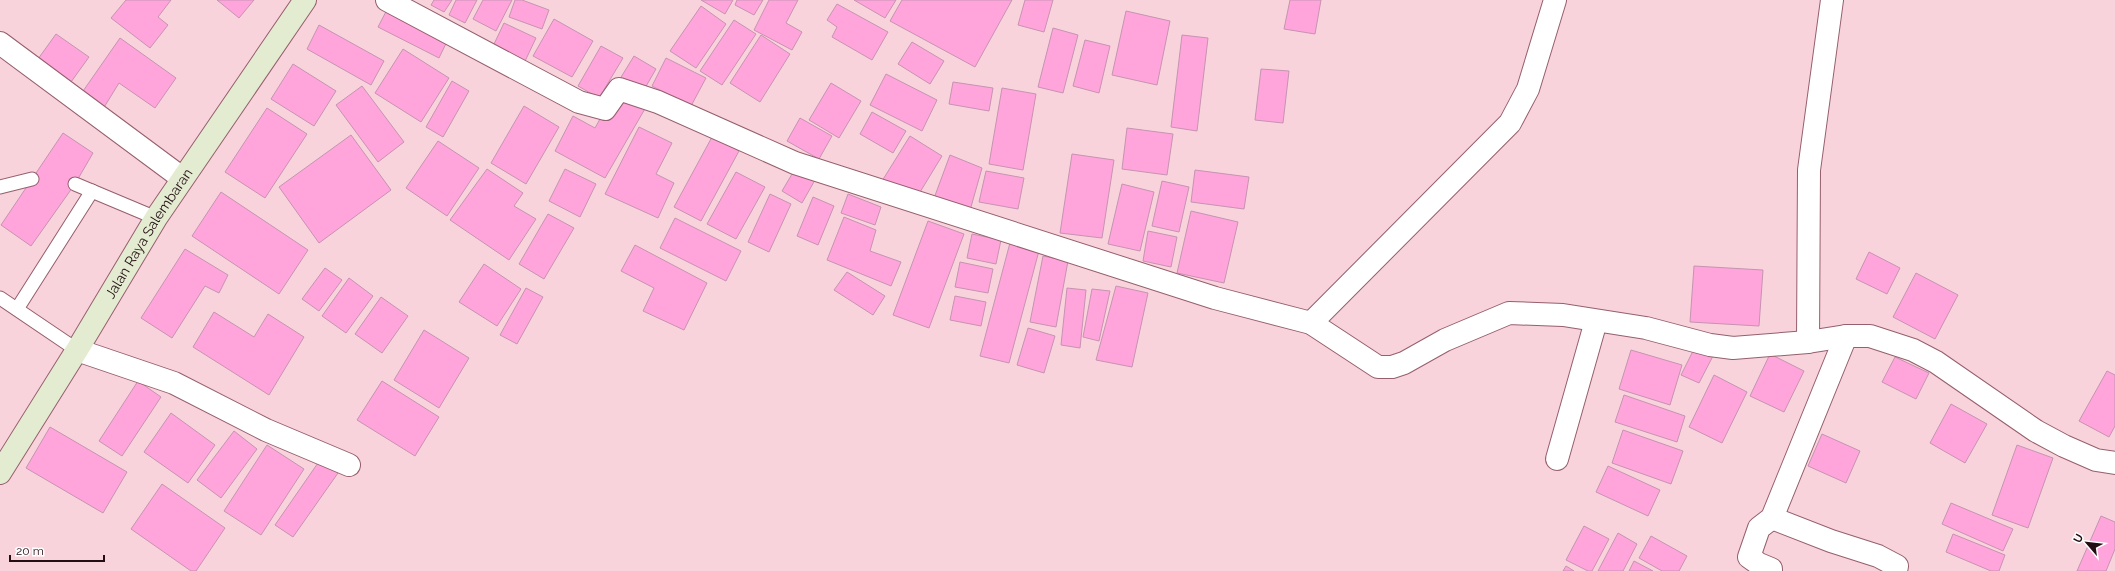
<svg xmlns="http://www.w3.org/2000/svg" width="2115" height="571" viewBox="0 0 2115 571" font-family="Raleway,sans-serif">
	<rect width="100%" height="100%" fill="#f9d3dc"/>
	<g fill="#ffa5dc" stroke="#c693b1">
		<polygon points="126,0 171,0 158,17 168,25 150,48 111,18"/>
		<polygon points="217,0 254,0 239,18"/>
		<polygon points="392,0 453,29 439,58 378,27"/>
		<polygon points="434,0 452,0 444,12 431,5"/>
		<polygon points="456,0 477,0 465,23 449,15"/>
		<polygon points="483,0 512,0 496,31 473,19"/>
		<polygon points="515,0 522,0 549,10 542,29 509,17"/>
		<polygon points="701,0 733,0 725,14"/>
		<polygon points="737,0 763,0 754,15 735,5"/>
		<polygon points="769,0 798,0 786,23 802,32 792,50 754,30"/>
		<polygon points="854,0 896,0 885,18"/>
		<polygon points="902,0 1012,0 975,67 890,21"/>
		<polygon points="1025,0 1053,0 1044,32 1018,25"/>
		<polygon points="1290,0 1321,0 1315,34 1284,29"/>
		<polygon points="837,4 888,32 872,60 832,37 837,27 827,20"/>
		<polygon points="701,6 726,24 696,68 670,51"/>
		<polygon points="1126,11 1170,21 1157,85 1112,75"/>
		<polygon points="554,19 593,41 572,77 533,56"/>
		<polygon points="734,20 756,34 722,85 700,71"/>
		<polygon points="504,23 536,38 518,76 486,61"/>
		<polygon points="319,25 384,61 371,85 307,49"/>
		<polygon points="1053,28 1078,35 1063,93 1038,87"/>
		<polygon points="56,34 89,57 71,82 38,59"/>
		<polygon points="761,35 790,54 760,102 730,83"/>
		<polygon points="1182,35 1208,38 1197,131 1171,127"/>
		<polygon points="120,38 176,78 155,108 119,83 103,109 81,94"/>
		<polygon points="1085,40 1110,46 1099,93 1073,86"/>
		<polygon points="912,42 944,61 930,84 898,64"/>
		<polygon points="601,46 623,58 599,98 578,86"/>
		<polygon points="403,49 449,78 421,122 375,93"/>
		<polygon points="634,56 656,69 641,95 618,82"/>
		<polygon points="666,58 706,78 691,106 652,86"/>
		<polygon points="293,64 336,91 314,126 271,99"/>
		<polygon points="1261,69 1289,71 1283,123 1255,120"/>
		<polygon points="886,74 937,100 922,131 870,105"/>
		<polygon points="452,81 469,91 443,137 426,127"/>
		<polygon points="953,82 993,88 989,111 949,104"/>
		<polygon points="831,83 861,101 839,138 809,120"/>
		<polygon points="362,86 404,142 378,162 336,105"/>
		<polygon points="1002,88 1036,94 1023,170 989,164"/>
		<polygon points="616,90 646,107 605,178 555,151 573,116 595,128"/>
		<polygon points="524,106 559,127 526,184 491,163"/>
		<polygon points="267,108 307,134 265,198 225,172"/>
		<polygon points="872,112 906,131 893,153 860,134"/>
		<polygon points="800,118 832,136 819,159 787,141"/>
		<polygon points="639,127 672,143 656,174 674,183 658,218 605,194"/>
		<polygon points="1127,128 1173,134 1167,175 1122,169"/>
		<polygon points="63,133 93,153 75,184 31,246 1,225"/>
		<polygon points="351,135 391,190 319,243 279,187"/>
		<polygon points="910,136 942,156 914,202 882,181"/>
		<polygon points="712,137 739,151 701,221 674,207"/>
		<polygon points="438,141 479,168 447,216 406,188"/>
		<polygon points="1072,154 1114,160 1102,238 1060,233"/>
		<polygon points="950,155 982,168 969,214 933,201"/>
		<polygon points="487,169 523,193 514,206 536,219 509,260 450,220"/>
		<polygon points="565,169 596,184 580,217 549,201"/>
		<polygon points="795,169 815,180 802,203 782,191"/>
		<polygon points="1195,170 1249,177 1244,209 1191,202"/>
		<polygon points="986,171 1024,178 1018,209 979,202"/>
		<polygon points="736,172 765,187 736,239 707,224"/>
		<polygon points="1162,181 1189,187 1179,232 1152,226"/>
		<polygon points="1122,184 1154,192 1140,251 1108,244"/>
		<polygon points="221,192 308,250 279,294 192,236"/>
		<polygon points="770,194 791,204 769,252 748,242"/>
		<polygon points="848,194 881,207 875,225 841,213"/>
		<polygon points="813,197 834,206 818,245 797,236"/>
		<polygon points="1191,211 1238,222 1224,283 1177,273"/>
		<polygon points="548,214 574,228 544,279 519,264"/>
		<polygon points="844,217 876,230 870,251 901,262 891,286 827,260"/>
		<polygon points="675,218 741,251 726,281 660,248"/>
		<polygon points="928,221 964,234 929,328 893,315"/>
		<polygon points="1148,231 1177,237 1171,267 1143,261"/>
		<polygon points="972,234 1001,240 996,264 967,258"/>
		<polygon points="1011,239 1040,247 1009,363 980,356"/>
		<polygon points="635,245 707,283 684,330 643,311 654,288 621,271"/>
		<polygon points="185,249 228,275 219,293 205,286 172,338 141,318"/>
		<polygon points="1869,252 1900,268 1887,294 1856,279"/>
		<polygon points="1043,256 1068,261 1056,327 1030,322"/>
		<polygon points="960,262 993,269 988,293 955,287"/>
		<polygon points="484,264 521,289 497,326 459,302"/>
		<polygon points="1694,266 1763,270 1759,326 1690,322"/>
		<polygon points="325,268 342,280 319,311 302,299"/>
		<polygon points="847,272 885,296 873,315 834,290"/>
		<polygon points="1916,273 1958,295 1935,339 1893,317"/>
		<polygon points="349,278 373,296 346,333 322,316"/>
		<polygon points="1116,286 1148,293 1132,367 1096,360"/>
		<polygon points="526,288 543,297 517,344 500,335"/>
		<polygon points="1067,288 1086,290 1080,348 1061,345"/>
		<polygon points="1092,289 1110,291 1099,341 1083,337"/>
		<polygon points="955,296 986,302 981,326 950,320"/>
		<polygon points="381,297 408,316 382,353 355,334"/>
		<polygon points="214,312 254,337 268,314 304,337 269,395 193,347"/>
		<polygon points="1028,328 1055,336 1044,373 1017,365"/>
		<polygon points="424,330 469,358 439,408 394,380"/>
		<polygon points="1695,347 1713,356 1699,383 1681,375"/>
		<polygon points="1631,350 1682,365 1670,405 1619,389"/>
		<polygon points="1770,354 1804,371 1784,412 1750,396"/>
		<polygon points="1895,357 1929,373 1916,399 1882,382"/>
		<polygon points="2107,371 2115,375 2115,426 2109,437 2079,421"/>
		<polygon points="1714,375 1747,392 1722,443 1689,427"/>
		<polygon points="138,381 161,397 122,456 99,441"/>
		<polygon points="382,381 439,417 415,456 357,420"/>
		<polygon points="1624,395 1685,416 1677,442 1615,422"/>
		<polygon points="1951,404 1987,424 1965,463 1930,443"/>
		<polygon points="171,413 215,445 188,483 144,452"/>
		<polygon points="50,427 127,472 103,513 26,468"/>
		<polygon points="1623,430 1683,451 1671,484 1612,463"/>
		<polygon points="234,431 257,449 221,498 197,480"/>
		<polygon points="1822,434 1860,451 1846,483 1808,466"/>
		<polygon points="267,445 304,469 261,535 224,511"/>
		<polygon points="2017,445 2053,458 2028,528 1992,515"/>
		<polygon points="320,460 338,473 293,537 275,525"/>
		<polygon points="1608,466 1660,490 1648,516 1596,492"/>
		<polygon points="162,484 225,528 196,571 191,571 131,529"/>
		<polygon points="1951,503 2013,529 2003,551 1942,524"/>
		<polygon points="2101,516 2115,522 2115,549 2106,571 2077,571"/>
		<polygon points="1584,526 1609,539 1592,571 1588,571 1566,560"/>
		<polygon points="1618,533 1637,544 1623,571 1598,571"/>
		<polygon points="1953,534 2005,555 1999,571 1991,571 1946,552"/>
		<polygon points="1651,536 1687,556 1679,571 1662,571 1639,558"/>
		<polygon points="1634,561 1653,571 1629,571"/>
		<polygon points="1566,566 1574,571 1563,571"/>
	</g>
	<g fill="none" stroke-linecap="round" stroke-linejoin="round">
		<g stroke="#955f6d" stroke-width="15">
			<g id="lane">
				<polyline points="75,184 156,218"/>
				<polyline points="0,187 32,179"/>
				<polyline points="0,298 77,350"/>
				<polyline points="17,309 92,191"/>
			</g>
		</g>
		<g stroke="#955f6d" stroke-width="24">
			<g id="street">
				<polyline points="387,0 579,102 605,109 619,89 658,102 795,163 1215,298 1311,323 1378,367 1392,367 1404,363 1445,340 1509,313 1563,315 1646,328 1710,345 1733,348 1808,342 1846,336 1870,336 1913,350 1936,362 2036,431 2064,446 2096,460 2115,463"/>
				<polyline points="0,43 182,178"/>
				<polyline points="1311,323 1510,123 1528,89 1555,0"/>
				<polyline points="1808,342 1809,170 1832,0"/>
				<polyline points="77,350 174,383 266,430 349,465"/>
				<polyline points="1557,459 1596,321"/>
				<polyline points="1772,518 1831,541 1878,556 1897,566 1896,571"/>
				<polyline points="1771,571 1771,569 1759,564 1749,557 1759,528 1772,518 1846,336"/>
			</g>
		</g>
		<g stroke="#955f6d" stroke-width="24">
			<g id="secondary">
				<path id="s1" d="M0,473L77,350L156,218L305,0"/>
			</g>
		</g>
		<use href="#lane" stroke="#fff" stroke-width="13"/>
		<use href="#street" stroke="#fff" stroke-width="22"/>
		<use href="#secondary" stroke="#e3ebd0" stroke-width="22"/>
	</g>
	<g text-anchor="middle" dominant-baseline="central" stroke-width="4" stroke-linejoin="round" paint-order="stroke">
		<g font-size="14" fill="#230e14" stroke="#fff">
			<text stroke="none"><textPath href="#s1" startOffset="282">Jalan Raya Salembaran</textPath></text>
		</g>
	</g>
	<g transform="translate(2087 543) rotate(298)" stroke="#ffffff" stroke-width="3" paint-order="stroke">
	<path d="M0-3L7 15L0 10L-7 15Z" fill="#230e14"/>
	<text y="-6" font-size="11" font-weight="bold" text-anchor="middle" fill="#230e14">U</text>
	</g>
	<path d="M10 555v6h94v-6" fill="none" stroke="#230e14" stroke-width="2"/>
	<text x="16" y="555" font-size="12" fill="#230e14" stroke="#ffffff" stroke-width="3" paint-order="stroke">20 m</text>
</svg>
